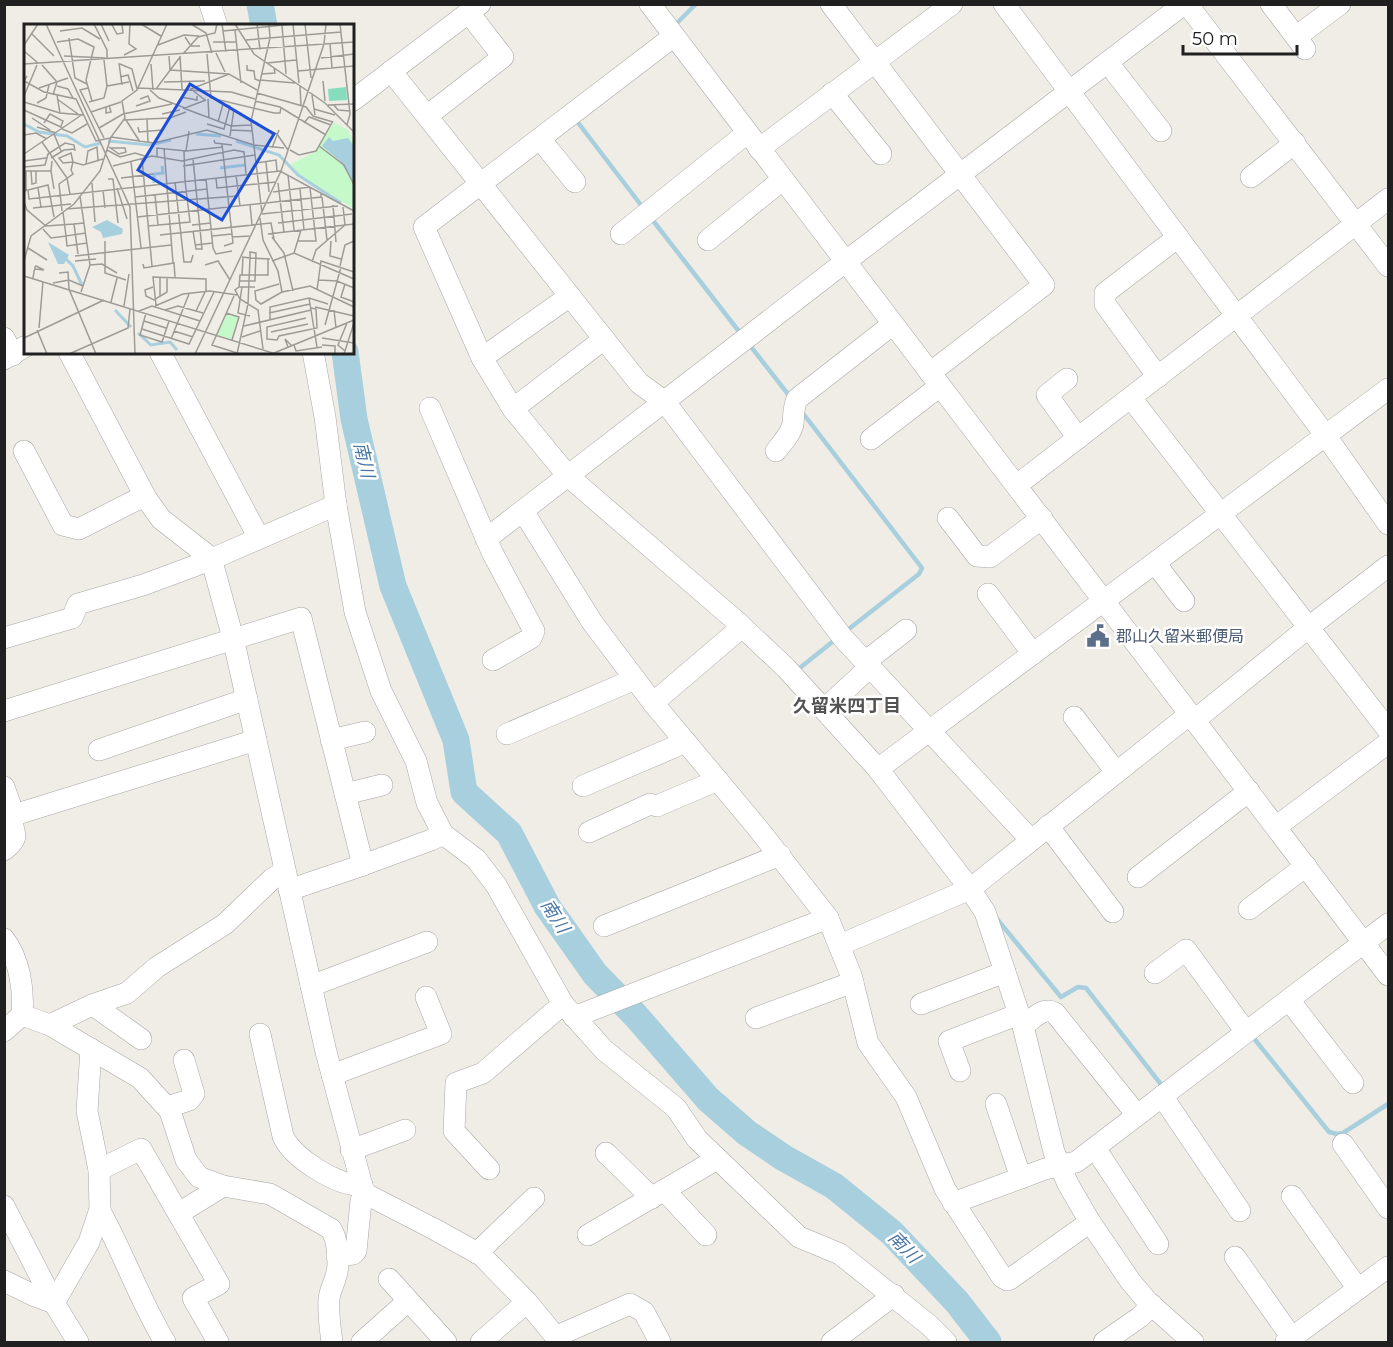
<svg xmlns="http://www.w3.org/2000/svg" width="1393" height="1347" viewBox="0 0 1393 1347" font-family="Montserrat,'Noto Sans JP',sans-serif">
	<rect width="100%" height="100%" fill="#f0ede6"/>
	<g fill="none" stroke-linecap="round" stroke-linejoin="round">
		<g stroke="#a8cfdd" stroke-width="4.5">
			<polyline points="674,26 696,4"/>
			<polyline points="576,120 644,209"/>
			<polyline points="651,218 741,334"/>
			<polyline points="748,343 791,398"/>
			<polyline points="802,412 922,568 919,574 845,632"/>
			<polyline points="796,671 836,639"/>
			<polyline points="997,919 1061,997 1078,987 1086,988 1163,1087"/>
			<polyline points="1252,1036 1329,1132 1337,1134 1343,1133 1388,1104"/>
		</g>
		<g stroke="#a8cfdd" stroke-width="27">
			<polyline points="260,4 264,26"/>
			<polyline points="345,352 354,419 393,586 456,740 464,792 509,833 547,906 595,974 636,1016 708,1099 747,1133 784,1158 834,1186 892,1233 957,1302 988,1342"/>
		</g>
		<g stroke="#a7a7a7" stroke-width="22">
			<g id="minor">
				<polyline points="210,4 217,26"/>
				<polyline points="650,4 1388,975"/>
				<polyline points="831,4 1044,285 930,373"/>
				<polyline points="1004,4 1326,436 1388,524"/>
				<polyline points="1187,4 1388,266"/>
				<polyline points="1271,4 1305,49"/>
				<polyline points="674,36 424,227 482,358 513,409 568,476 735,620 786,668 878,769 970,889 985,912 1023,1026 1054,1152 1068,1184 1090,1222 1131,1282 1148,1302 1193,1342"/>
				<polyline points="1296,37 1340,4"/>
				<polyline points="1108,63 1161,131"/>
				<polyline points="391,71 639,383 665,402 843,638 1031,840"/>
				<polyline points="832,93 881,154"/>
				<polyline points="352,101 480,4"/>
				<polyline points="427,116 503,57 469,13"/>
				<polyline points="540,139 575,182"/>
				<polyline points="759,149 952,4"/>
				<polyline points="1251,177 1295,143"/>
				<polyline points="621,234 747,133"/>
				<polyline points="708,240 782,180"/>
				<polyline points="4,338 13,355"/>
				<polyline points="69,352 146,498 161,519 211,558 233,638 326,1052 364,1193 361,1201 356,1251 353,1254 337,1256"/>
				<polyline points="160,352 259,538"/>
				<polyline points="313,352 325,417 336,505 355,612 381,691 416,761 427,803 443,834 476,859 496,885 563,1004 604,1050 676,1108 697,1139 799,1237 840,1254 929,1325 946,1342"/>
				<polyline points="482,358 570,296"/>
				<polyline points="4,359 26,346"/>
				<polyline points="1158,377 1105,304 1105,293 1178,237"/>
				<polyline points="1067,379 1047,395 1078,438"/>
				<polyline points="1131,398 1388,730"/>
				<polyline points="430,408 492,552 534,631 531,638 493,660"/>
				<polyline points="513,409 604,339"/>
				<polyline points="871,439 940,386"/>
				<polyline points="24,451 63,525 79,529 144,496"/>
				<path d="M776,451C782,443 791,434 793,424C794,415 793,408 797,399L893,324"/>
				<polyline points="1017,485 1388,199"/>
				<polyline points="523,511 592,622 653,703 756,826 828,918 851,975 868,1043 906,1097 945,1189 1002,1277 1007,1280 1010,1279 1090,1222"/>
				<polyline points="948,518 977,556 990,557 1042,518"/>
				<polyline points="486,539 845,262 1184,4"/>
				<polyline points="1155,563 1184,601"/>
				<polyline points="988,594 1033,654"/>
				<polyline points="4,638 72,618 78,604 143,585 205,562 336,505"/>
				<polyline points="865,662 906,630"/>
				<polyline points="653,703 742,627"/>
				<polyline points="830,704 870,667"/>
				<polyline points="4,711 301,618 363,865"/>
				<polyline points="1074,717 1116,772"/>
				<polyline points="1195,720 1309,627 1388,566"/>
				<polyline points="507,734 635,679"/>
				<polyline points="331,740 365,732"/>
				<polyline points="99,750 247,699"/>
				<polyline points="878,769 1388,389"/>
				<polyline points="583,786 686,742"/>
				<polyline points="4,787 14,815 256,740"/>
				<polyline points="345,794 382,785"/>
				<polyline points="1048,826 1113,912"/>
				<polyline points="1277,826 1388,743"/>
				<polyline points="589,832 650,804 657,806 718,780"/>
				<path d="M4,850C25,834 8,833 14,815"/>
				<polyline points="1138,877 1249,791"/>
				<polyline points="289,890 363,865 431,840 443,834"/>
				<polyline points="1249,909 1306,866"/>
				<polyline points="604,926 780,855"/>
				<path d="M4,939C20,960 24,990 22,1015L4,1031"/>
				<polyline points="840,945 970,889 1190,714"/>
				<polyline points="1155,973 1186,950 1246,1032"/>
				<polyline points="311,986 427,942"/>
				<polyline points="1289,1000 1353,1083"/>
				<polyline points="921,1004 1005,972"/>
				<polyline points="93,1005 141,1039"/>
				<path d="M22,1015L50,1025L140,1078L170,1111L186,1160L199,1177L223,1186L270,1194L331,1229C338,1240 340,1263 336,1276C334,1284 330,1290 329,1299C328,1313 330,1328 332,1342"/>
				<polyline points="574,1017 828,918"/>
				<polyline points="756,1018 853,982"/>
				<polyline points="50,1025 92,1005 127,993 157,967 225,924 272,879 285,871"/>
				<path d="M1023,1026C1033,1019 1043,1006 1055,1013L1137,1115"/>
				<path d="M260,1034L283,1136C292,1158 339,1187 362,1185"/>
				<polyline points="960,1071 949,1041 1019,1014"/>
				<polyline points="332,1075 441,1034 426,997"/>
				<polyline points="1162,1096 1240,1211"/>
				<polyline points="996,1104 1021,1178"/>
				<polyline points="168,1107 189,1100 194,1094 184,1060"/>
				<polyline points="1343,1144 1388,1208"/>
				<polyline points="1095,1148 1158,1244"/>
				<polyline points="351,1150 405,1130"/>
				<polyline points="606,1153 652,1198"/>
				<polyline points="489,1169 454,1131 456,1083 483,1073 563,1004"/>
				<polyline points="99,1170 141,1149 219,1284 193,1298 218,1342"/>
				<polyline points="664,1190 706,1235"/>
				<polyline points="364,1193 434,1229 481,1255 527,1302 560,1342"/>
				<polyline points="1292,1196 1358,1289"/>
				<polyline points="953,1203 1045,1169 1076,1162 1388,924"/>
				<polyline points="4,1206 54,1303 78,1342"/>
				<path d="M100,1211C124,1254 140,1301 165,1342"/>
				<polyline points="179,1213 223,1186"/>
				<polyline points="588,1235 717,1159"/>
				<polyline points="477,1253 534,1198"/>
				<polyline points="1235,1257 1292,1338"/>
				<polyline points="389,1279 446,1342"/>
				<polyline points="4,1281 35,1296 54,1303 89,1242 100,1209 99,1170 87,1111 91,1049"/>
				<polyline points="557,1336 630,1304 644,1312 660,1342"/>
				<polyline points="362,1342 408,1301"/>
				<polyline points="481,1342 527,1302"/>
				<polyline points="832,1342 894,1295"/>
				<polyline points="1104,1342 1140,1317 1152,1305"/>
				<polyline points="1286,1342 1388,1267"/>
			</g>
		</g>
		<use href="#minor" stroke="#fff" stroke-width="21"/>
	</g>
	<defs>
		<g id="civic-bare" transform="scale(1.8)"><path d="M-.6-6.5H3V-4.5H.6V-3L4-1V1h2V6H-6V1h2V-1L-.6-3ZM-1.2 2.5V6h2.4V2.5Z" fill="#5c6f8a" stroke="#fff" stroke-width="2.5" paint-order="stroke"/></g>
	</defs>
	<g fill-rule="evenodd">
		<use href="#civic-bare" x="1098" y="636"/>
	</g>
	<g text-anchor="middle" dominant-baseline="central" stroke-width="5" stroke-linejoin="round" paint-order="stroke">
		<g font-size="16" fill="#4e5e75" stroke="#fff" text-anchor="start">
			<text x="1116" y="636">郡山久留米郵便局</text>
		</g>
		<g font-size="18" font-style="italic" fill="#4a76a6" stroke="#fff">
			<text transform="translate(364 460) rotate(77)">南川</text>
			<text transform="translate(555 916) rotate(57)">南川</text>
			<text transform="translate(904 1247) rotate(46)">南川</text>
		</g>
		<g font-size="18" font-weight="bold" fill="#535353" stroke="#fff">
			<text x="847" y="706">久留米四丁目</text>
		</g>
	</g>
	<g transform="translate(24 24)">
		<rect width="330" height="330" fill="#f0ede6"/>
		<path d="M310,98L324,106L330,118V185L275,151L267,140L291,128ZM203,290L214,293L207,315L193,311Z" fill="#c5f9ca"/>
		<path d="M322,63L323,76L305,77L304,65Z" fill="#86ddbe"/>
		<path d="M305,113L309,117L324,114L330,122V159L315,136L298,122ZM83,196L99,205L98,210L79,214L77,208L68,203ZM24,218L45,231L40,240H34Z" fill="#a8cfdd"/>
		<path fill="none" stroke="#a8cfdd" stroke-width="3" d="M0,100L15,108L43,112L61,123L77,119M172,110L197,112M84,117L126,121L147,116M212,117L255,131L274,151L317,179M196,144L221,141M130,159V150L139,149L138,142M41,234L49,242L58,261M91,286L107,303M114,309L127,321L146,318L153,326"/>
		<path fill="none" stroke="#9d9b97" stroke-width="1.5" d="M22,0L106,183L111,330M70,0L83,26V36M77,0L85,17M117,0L137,12M167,0L182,9L188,29M198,0L202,28M211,0L230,30L301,79L330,108M233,0L236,26M269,0L275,59M281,0L287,54M316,0L326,90L323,101M88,1L93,10L99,9L98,0M258,1L262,50M211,6L217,59M36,7L58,4L76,15M199,7L269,0M8,10L30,32M161,13L167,22H176M45,14L51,54L63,60M222,16L317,8M33,18L54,15L70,23L62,56L68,77M189,18H212M306,20L308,44M0,21L14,0M134,21L160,11L175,12M0,27L14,39M192,29L201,48M159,30L174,13L191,9L193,0M183,30L187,74L250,89H256L257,83M100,31L112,25L105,20L106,0M40,32L81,34M145,32L146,46L205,50M156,32L158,65M297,34L330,30M80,36L83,62L105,58M95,39L98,61M243,39L272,36M0,40L330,18M96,40L108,45L113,65M127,40L129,66M18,41L33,58L29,71M223,41V46L230,47L231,55L236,57M274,47L330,42M237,50L251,49L250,44M3,52L0,57L20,68L52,75L72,117L86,114M96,53L104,51L109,67M236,56L271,59M299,57L301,77M140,58L181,57M33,62L44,65L49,74M276,62L277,82M15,64L44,54M64,64L56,66L80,114M114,64L207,68L231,75M132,65L156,33M126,66L135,74L161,84L182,76M233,69L282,83L289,92L309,98M33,71L36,89L59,91M288,71L291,91M0,72L13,41M157,73L173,76V72M33,75L54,90M184,75L185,94M181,76L167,65L205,50L233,66M231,77L256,83L302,111M0,78L36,89M65,78L80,74L83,62M13,79L22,74L25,61M304,81L330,80M310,81L314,86L326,87M112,82L126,77L124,72L116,75M82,83V89L87,88L85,81M159,84L207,102L227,101M290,85L311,91M0,86L39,104M67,88L97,78M138,90L156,86M8,94L26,106M123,94L124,119M100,96L146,94L162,88M102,96L116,118M227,97L253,110L264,126M20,99L26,90L39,97L37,102M280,99L285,93L307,101M183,100L200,105L206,82L199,80L194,98M13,103L32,109M114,103L115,108L138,106L139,103M75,104L99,90L148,80M38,105L48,109L63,100M207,106L228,107M30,110L37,127M0,111L12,109L23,115M206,112L210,85M87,113L130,119L183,106L230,121M190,116L191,119L208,121M18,118L43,154L46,170M198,120L209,219L200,222M230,121L260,124M295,122L320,141L330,161M85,123L95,130L102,128L101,124H86M140,124L149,239M248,124L255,106M83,126L96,133L111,129L124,133M266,126L275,131L292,127L309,97M160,127L161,157M162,127L165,107M0,130L59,90M133,132V124L162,127L199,123M27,134L40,126L51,125M118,135L128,242M0,137L22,134M107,138L117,224M242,138L245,168M232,139L252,136L253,147M62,140L64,127L73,123L74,136M89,142L128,132L158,137L210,126L220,128L222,150M159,142L231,131M0,143L21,141L24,130L41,119L50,121L51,127M7,147L8,160L12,159V147M27,147L30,165M212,151L216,182M264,151L270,206M97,154L129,150M192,154L193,164L252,158M84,155H89L94,199M182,155L189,224L192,230L208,227M151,158L160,238H167L169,231M68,159L71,198M254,159L260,208M14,164L17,183M93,164L103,195M276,165L280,206M2,166V147H27L28,137M4,166L5,175L256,147L330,187M79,166L81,184M0,167L24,161L30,193M249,168L286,163M131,171L134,201M56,172L66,241L57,268M111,173L183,165M298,173L303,216M0,178L3,186L22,202L50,200M226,181L228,201M309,181L312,218M9,184L47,180M42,185L214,172M38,187L35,160L49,150L47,146L49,138L47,129L35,134L39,139L49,138L59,141L79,135M39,188L42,212L62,209M238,189L227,97L246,14L245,0M238,190L314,182M113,193L297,173V170M236,194L239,216L254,247L258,268L286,262L330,283M254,199L328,190M168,201L187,199M124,202L166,198L161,157M19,205L27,214L42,212L43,222L63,219M169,207L172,225H178L169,135M244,210L330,200M136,211L247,199L250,215M188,212L208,210M208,213L227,212M248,213L260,229L269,267M81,217V249L102,256M274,217H292L286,164M307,217L306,232L317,235M171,221L189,219M4,224L23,236M270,229L277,206M54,230L50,200L60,199M51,232L147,221M226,234L246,235M0,237L7,212L50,180L76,147L87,113L101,94L98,77L113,66L143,0M51,237L72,235M248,237L270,229L330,255M288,238L292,226L321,201L319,183M119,240L120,244L150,239L151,253M0,241V281M66,241L78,240L93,249M181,241L194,237L206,256M316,242L321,221L330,217M35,249L44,248L45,265L72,330M218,251L219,233M0,252L252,330M9,254L10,248V247L11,245V243L12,242L20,246L11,245M295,256L313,257L330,264M215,257H231L232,229L226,228V234M29,259L45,256L59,262M255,260L231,267L232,276L237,280L258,268M321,260L317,273L330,278M129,263L121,266L122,272L130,276L143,268V253M215,263L216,251H244V235M218,263L214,289L226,292M231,263H215L211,266L216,275L234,286L239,325M293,266L297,237L330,248M136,272V253M210,272L188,321L216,330M285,274L293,323M87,278L93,254M132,281L129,253L182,255V267M100,282L105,250M131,282L159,270L186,267L213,271M291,283L330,292M141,286L154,282L179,289M310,286L312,304M115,287L128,282L176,297M172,287L181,268M122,289L116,311L138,318L145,297M202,289L215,293L208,316M245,289L286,280M282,294L243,303V315L253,316L255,312L293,304L292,285L287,284M246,296V283L285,274L304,280M120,297L142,304M301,301L317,243M220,302L287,286M15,304L19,257M118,305L165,320L190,268M13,306L23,330M150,307L169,313M247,308L284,300M218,313L236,307M0,314L80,276M298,314L330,319M147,315L165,270M270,321L272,327L298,323M298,321L311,322V330M264,323L261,315L268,322M321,327L314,321L323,299M250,329L330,296M45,330L104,304L106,285M161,330H180M171,330L257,147L300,20L302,0M213,330L224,280L226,234L218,233M320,330L330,299"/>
		<path fill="#1d4ed8" fill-opacity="0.15" stroke="#1d4ed8" stroke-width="3" d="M166,60L250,110L198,196L114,146Z"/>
		<rect width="330" height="330" fill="none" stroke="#202020" stroke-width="3"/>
	</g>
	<rect width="1393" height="1347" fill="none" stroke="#202020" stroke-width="12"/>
	<path d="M1183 45v9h114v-9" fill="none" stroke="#202020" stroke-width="3"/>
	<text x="1192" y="45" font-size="18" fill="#202020" stroke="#ffffff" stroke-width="4.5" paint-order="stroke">50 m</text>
</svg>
